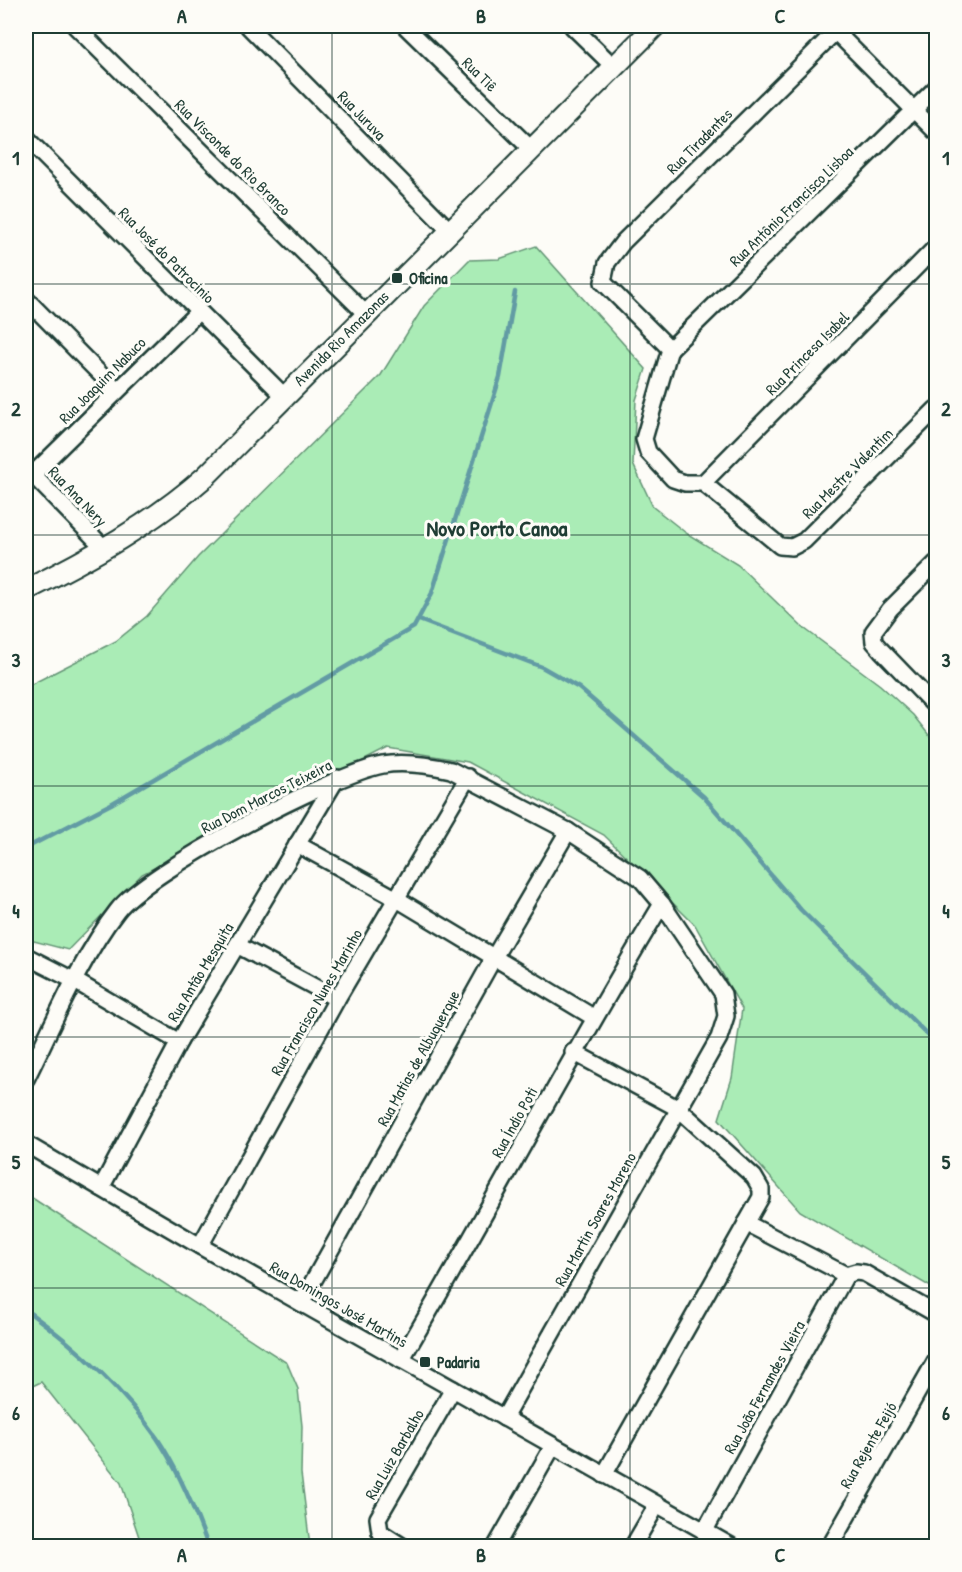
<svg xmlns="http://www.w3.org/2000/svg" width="962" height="1572" viewBox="0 0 962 1572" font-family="'Patrick Hand',sans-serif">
	<rect width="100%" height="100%" fill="#fdfcf7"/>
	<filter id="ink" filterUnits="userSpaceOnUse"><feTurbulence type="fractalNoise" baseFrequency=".0167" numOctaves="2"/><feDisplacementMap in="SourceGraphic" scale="12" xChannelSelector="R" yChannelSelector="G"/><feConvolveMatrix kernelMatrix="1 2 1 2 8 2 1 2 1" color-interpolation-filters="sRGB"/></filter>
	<g filter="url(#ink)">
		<g fill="#aaecb6" stroke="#649475" stroke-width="1.5">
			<polygon points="536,246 646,369 636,400 633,464 653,507 686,533 738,565 801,626 880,685 913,715 936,744 936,1290 800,1211 719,1119 732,1078 742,1009 695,925 604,835 468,762 388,748 142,874 68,950 26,939 26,687 116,641 147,616 198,557 381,375 424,306 469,260 499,259"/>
			<polygon points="26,1194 287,1363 298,1389 302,1426 301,1473 310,1546 142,1546 121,1483 41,1382 26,1389"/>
		</g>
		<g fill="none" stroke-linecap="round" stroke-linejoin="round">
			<g stroke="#629ba4" stroke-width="4.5">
				<polyline points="419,620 542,667 579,688 704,797 801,910 936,1043"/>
				<polyline points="26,848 111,804 414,627 432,593 500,377 515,292"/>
				<path d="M26,1310C74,1345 123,1389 157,1438C179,1471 195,1510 208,1546"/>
			</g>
			<g stroke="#1f3d34" stroke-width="20">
				<g id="minor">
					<polyline points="75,26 366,314"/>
					<polyline points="248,26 449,230"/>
					<polyline points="405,26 531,149"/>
					<polyline points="572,26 613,66"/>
					<polyline points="830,26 936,132"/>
					<polyline points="841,26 623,242 607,263 603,282 670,349 644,439 648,452 673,479 685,483 703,483 780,546 792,547 804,541 936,409"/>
					<polyline points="26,138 284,396"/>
					<polyline points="26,299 117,391"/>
					<polyline points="670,349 936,88"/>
					<polyline points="26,468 104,548"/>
					<polyline points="32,475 198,312"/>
					<polyline points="703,483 936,247"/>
					<polyline points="936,563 890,609 873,632 874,642 881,650 936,707"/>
					<polyline points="297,844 397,899 593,1017"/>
					<polyline points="237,945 337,999"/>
					<polyline points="26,956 75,981 179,1042"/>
					<polyline points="573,1052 679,1109 754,1177 761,1189 761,1197 604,1475"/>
					<path d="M26,1079C52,1027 81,957 117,911C147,871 332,774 383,765C405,761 429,765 451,770L568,831L640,878L662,904L723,994L726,1016L719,1038L504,1418"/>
					<polyline points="26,1144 200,1246 731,1546"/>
					<polyline points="101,1188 179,1042 337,778"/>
					<polyline points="746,1223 846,1275"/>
					<polyline points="200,1246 337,999 468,777"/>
					<polyline points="301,1303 493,959 568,831"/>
					<path d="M401,1360C490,1209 571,1054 662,904"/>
					<polyline points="704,1532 846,1275 856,1272 864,1273 936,1314"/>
					<polyline points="402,1546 380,1532 378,1518 453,1389"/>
					<polyline points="496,1546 553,1446"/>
					<polyline points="633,1546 657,1505"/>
					<polyline points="830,1546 936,1360"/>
				</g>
			</g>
			<g stroke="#1f3d34" stroke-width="24">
				<path id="tertiary" d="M26,590C89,559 153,523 206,476L655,26"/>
			</g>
			<use href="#minor" stroke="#fdfcf7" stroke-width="15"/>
			<use href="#tertiary" stroke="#fdfcf7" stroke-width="20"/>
		</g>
	</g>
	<path fill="none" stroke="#1f3d34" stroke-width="1.5" stroke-opacity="0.55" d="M332,26V1546M630,26V1546M26,284H936M26,535H936M26,786H936M26,1037H936M26,1288H936"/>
	<g fill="#1f3d34" stroke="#fdfcf7" stroke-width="2">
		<rect x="391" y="272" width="12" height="12" rx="3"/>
		<rect x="419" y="1356" width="12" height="12" rx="3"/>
	</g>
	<g text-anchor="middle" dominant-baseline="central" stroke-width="6" stroke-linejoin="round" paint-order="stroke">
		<g font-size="16" fill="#1f3d34" stroke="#fdfcf7">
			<text transform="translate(480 74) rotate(44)">Rua Tiê</text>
			<text transform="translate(362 115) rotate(46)">Rua Juruva</text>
			<text transform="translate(699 141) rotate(-45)">Rua Tiradentes</text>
			<text transform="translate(233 157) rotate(45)">Rua Visconde do Rio Branco</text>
			<text transform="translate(791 206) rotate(-44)">Rua Antônio Francisco Lisboa</text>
			<text transform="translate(167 255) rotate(45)">Rua José do Patrocinio</text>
			<text transform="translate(341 338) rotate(-45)">Avenida Rio Amazonas</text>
			<text transform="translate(807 353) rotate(-45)">Rua Princesa Isabel</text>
			<text transform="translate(102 380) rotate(-45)">Rua Joaquim Nabuco</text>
			<text transform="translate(847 473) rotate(-45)">Rua Mestre Valentim</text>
			<text transform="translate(78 496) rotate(46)">Rua Ana Nery</text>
			<text transform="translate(266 796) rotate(-27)">Rua Dom Marcos Teixeira</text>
			<text transform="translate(200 972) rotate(-59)">Rua Antão Mesquita</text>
			<text transform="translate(316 1002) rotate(-60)">Rua Francisco Nunes Marinho</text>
			<text transform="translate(418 1058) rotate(-61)">Rua Matias de Albuquerque</text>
			<text transform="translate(514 1122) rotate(-61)">Rua Índio Poti</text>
			<text transform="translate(595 1219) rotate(-61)">Rua Martin Soares Moreno</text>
			<text transform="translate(339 1304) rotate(30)">Rua Domingos José Martins</text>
			<text transform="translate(764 1387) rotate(-61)">Rua João Fernandes Vieira</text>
			<text transform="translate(868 1445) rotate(-60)">Rua Rejente Feijó</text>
			<text transform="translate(394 1454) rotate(-60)">Rua Luiz Barbalho</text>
		</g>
		<g font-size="16" font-weight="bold" fill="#1f3d34" stroke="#fdfcf7" text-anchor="start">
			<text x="409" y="278">Oficina</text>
			<text x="437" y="1362">Padaria</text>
		</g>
		<g font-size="22" font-weight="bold" fill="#1f3d34" stroke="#fdfcf7">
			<text x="497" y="528">Novo Porto Canoa</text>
		</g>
	</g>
	<rect width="962" height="1572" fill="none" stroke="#fdfcf7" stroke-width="66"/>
	<rect x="33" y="33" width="896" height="1506" fill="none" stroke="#1f3d34" stroke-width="2"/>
	<g font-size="20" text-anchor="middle" font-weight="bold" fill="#1f3d34">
		<text x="182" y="23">A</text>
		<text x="481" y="23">B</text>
		<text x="780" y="23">C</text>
		<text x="16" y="165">1</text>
		<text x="946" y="165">1</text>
		<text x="16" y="416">2</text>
		<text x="946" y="416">2</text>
		<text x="16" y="667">3</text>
		<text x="946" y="667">3</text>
		<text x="16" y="918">4</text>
		<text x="946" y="918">4</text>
		<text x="16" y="1169">5</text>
		<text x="946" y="1169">5</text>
		<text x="16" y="1420">6</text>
		<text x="946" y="1420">6</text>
		<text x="182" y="1562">A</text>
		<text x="481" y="1562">B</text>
		<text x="780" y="1562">C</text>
	</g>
</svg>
